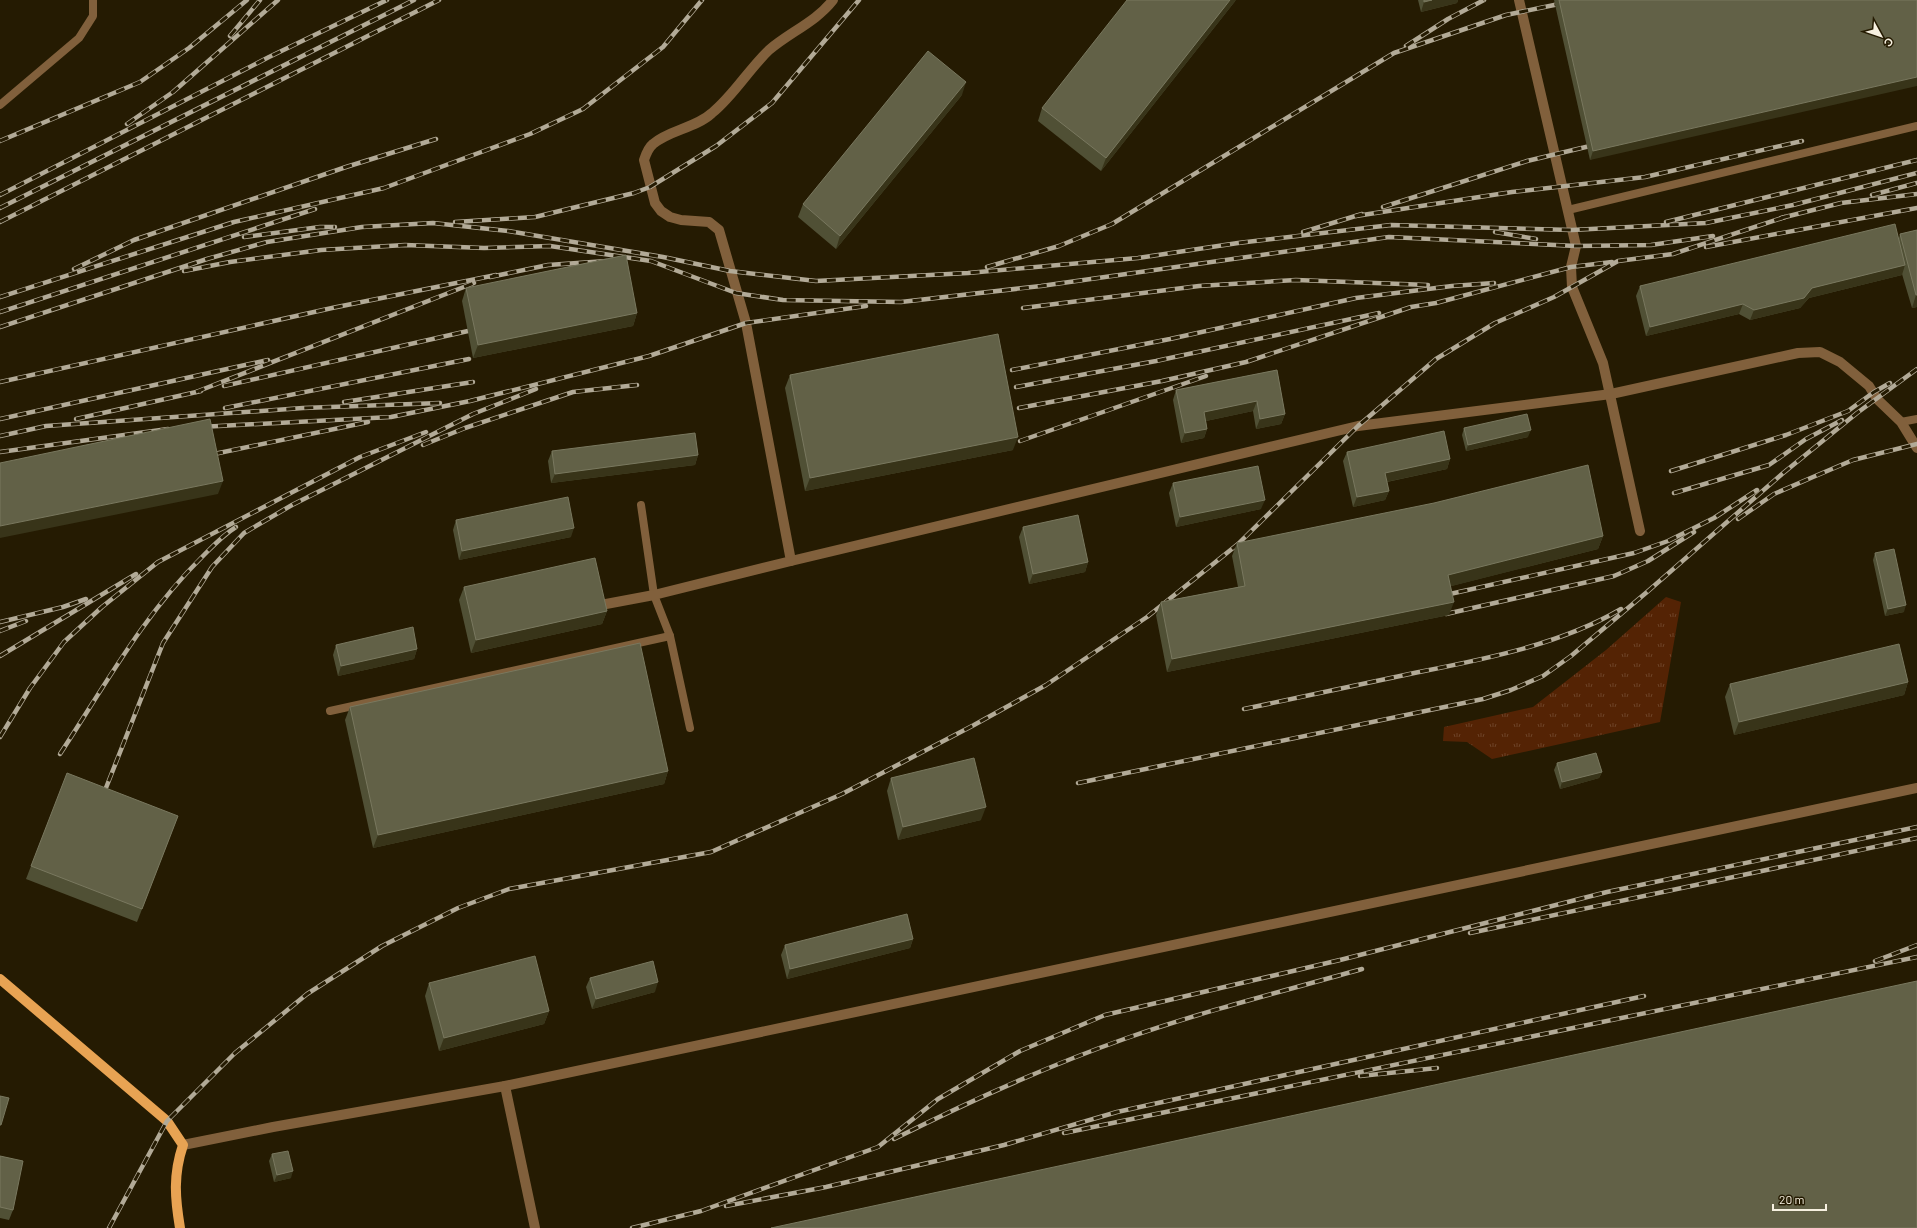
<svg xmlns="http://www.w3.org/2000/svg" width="1917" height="1228" viewBox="0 0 1917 1228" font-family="Barlow,sans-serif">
	<defs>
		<pattern id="grass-tufts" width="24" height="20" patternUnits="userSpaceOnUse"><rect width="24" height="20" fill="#542304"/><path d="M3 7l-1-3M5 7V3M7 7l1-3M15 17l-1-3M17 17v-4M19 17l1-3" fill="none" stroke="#6d4328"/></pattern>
	</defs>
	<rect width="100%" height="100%" fill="#251b02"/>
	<polygon fill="url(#grass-tufts)" points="1666,597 1681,602 1660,722 1492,759 1467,742 1443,741 1444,727 1533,707 1606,650"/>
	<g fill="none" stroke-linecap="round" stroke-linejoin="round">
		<g stroke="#81603c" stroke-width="8">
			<polyline points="0,105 79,38 93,16 93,0"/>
			<polyline points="1568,210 1917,126"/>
			<polyline points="1901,422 1917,419"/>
			<polyline points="641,505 654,595 670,636 690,728"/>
			<polyline points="330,711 670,636"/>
		</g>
		<g stroke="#81603c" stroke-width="10">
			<polyline points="1519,0 1576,246 1571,267 1572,287 1603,363 1640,531"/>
			<polyline points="791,561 1358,426 1611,394 1798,353 1820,352 1840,362 1869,386 1877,399 1901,422 1917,448"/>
			<path d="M606,604L654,595L791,561L746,323L719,230L709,222L681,220L670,217L661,211L655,203L644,160C646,154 648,148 653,144C669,130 696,128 712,113C734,95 748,70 769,50C790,32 816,22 833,0"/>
			<polyline points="505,1086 535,1228"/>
			<polyline points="183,1145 273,1127 505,1086 1917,788"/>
		</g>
		<path stroke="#e8a353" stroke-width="10" d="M0,979L167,1121L183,1145C173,1175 175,1198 180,1228"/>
		<g stroke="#b2aa97" stroke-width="4.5">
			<g id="rail">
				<polyline points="230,36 260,0"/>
				<polyline points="1406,46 1448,19 1484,0"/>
				<polyline points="127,124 173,92 278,0"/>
				<polyline points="0,141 140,82 189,48 247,0"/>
				<polyline points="0,195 269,57 387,0"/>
				<polyline points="1872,195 1917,183"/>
				<polyline points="1383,207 1527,161 1590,146"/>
				<polyline points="0,208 414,0"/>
				<polyline points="1356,216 1512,192 1645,177 1802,141"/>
				<polyline points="1781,218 1841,203 1917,194"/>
				<polyline points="0,222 439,0"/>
				<polyline points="455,222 535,217 634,193 650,187 716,146 772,103 859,0"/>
				<polyline points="1666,222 1917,160"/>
				<polyline points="1303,232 1362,214"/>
				<polyline points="1495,232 1536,239"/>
				<polyline points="244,237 320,227 335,227"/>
				<polyline points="1706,247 1917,208"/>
				<polyline points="987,267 1059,246 1112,224 1394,53 1506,15 1559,4"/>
				<polyline points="74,269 134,240 346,167 436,139"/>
				<polyline points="184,271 230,262 321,250 405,245 484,248 550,246 651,261 736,293 783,300 901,302 1041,286 1389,237 1576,246 1651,245 1713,236"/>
				<polyline points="490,277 548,265 607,261"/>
				<polyline points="0,297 234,222 384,188 530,134 583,109 663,47 702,0"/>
				<polyline points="1023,308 1199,286 1296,280 1428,285"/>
				<polyline points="0,312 315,209"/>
				<polyline points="0,327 207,259 267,242 362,227 433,223 508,231 663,257 730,271 816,281 968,273 1138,258 1238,243 1391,225 1572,230 1706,223 1793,205 1917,173"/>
				<polyline points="1012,370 1170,339 1356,298 1452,286 1494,283"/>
				<polyline points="0,382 332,308 496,275"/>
				<polyline points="224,386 468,331"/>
				<polyline points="1016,387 1156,361 1379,313"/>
				<polyline points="196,392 474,283"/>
				<polyline points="344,402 473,382"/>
				<polyline points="225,408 469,359"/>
				<polyline points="1019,408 1162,381 1246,362 1411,307 1436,303 1571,267 1612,262"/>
				<polyline points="0,419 268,360"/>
				<polyline points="76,419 201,391"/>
				<polyline points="200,427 391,417 470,401 649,356 746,323 866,306"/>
				<polyline points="0,436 46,426 303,408 440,403"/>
				<polyline points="1020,441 1206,376"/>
				<polyline points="423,445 465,428 573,392 637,385"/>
				<polyline points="0,452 168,429"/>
				<polyline points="214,454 368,422"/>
				<polyline points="1671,471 1786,435 1848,411 1874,392 1890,383"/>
				<polyline points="1674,493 1769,465 1806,439 1842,420"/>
				<polyline points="1738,519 1774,494 1813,477 1853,460 1917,444"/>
				<polyline points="1441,596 1634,553 1668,541 1714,518 1757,490"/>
				<polyline points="1446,614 1614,576 1648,561 1694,532"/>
				<polyline points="0,622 63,607 86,599"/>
				<polyline points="0,631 26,621"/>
				<polyline points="0,656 136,574"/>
				<path d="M1244,709C1302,697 1361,684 1419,672C1485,659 1562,644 1621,609"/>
				<polyline points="0,737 30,688 64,642 102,607 158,562 360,457 426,432"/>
				<path d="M60,754C104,687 144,614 202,557C213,546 223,535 236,527"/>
				<polyline points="1078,783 1483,699 1511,690 1543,676 1571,656 1647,592 1782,474 1857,413 1917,369"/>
				<polyline points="102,798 163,643 212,567 244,533 292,505 473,414 536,389"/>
				<polyline points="1470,933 1917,838"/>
				<polyline points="1875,961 1917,945"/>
				<polyline points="1360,1076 1437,1068"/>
				<polyline points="1064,1133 1917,957"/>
				<path d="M894,1139C970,1101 1047,1066 1127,1038C1204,1011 1284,991 1362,969"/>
				<polyline points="726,1206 826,1187 1004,1145 1117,1112 1644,996"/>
				<polyline points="109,1228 167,1121 235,1053 307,994 382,946 458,908 509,889 711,852 842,794 974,725 1046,685 1147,617 1238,544 1358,426 1436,359 1495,323 1554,297 1618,261 1673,254 1785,217"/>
				<polyline points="632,1228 701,1211 878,1147 938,1099 1020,1051 1105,1015 1340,960 1607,892 1917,827"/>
			</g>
		</g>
		<use href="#rail" stroke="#251b02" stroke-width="3" stroke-dasharray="9" stroke-linecap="butt"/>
	</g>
	<g fill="#505035">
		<polygon points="1236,0 1101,171 1038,121 1042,108"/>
		<polygon points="1418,0 1458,0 1457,3 1421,12"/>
		<polygon points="1554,0 1917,0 1590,160"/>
		<polygon points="962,95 836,249 798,217 803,204"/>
		<polygon points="1917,230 1917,307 1912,308 1902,274 1902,275 1809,298 1800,308 1750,320 1739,314 1646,336 1636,296 1640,286 1899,238 1900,234"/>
		<polygon points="466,288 637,313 633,326 473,358 462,301"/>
		<polygon points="1277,370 1285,414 1281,424 1256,429 1253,411 1206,421 1207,429 1204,438 1181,443 1173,400 1176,390"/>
		<polygon points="790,375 1013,450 805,491 785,388"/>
		<polygon points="1464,428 1528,437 1466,451 1462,435"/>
		<polygon points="552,451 698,455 695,465 551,483 548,461"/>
		<polygon points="1347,452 1450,459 1447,469 1387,482 1389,491 1385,500 1353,507 1343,461"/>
		<polygon points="1173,483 1261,509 1176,527 1169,493"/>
		<polygon points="456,520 571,537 459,560 453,530"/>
		<polygon points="1023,527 1088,562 1085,572 1029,584 1019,537"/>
		<polygon points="1603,536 1598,549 1451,586 1449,615 1167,672 1156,615 1161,602 1238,587 1232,556 1237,543"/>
		<polygon points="1875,553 1904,612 1885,616 1873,560"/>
		<polygon points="464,587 607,611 602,624 471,653 459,600"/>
		<polygon points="336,645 417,649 414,659 338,676 333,655"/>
		<polygon points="1908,682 1904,695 1734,735 1725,697 1730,684"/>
		<polygon points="350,707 668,771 664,784 373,848 345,720"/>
		<polygon points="1557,763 1602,772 1599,778 1560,789 1554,770"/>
		<polygon points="891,778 981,820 898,840 887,791"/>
		<polygon points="178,816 137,922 26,879 31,866"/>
		<polygon points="913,939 910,948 787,979 781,955 785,945"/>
		<polygon points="590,978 655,992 592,1009 586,987"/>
		<polygon points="429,983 549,1011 544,1024 439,1051 425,996"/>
		<polygon points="272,1154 291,1178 274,1182 269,1161"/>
		<polygon points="0,1156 13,1210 9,1220 0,1218"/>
	</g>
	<g fill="#383419">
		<polygon points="1230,0 1236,0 1101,171 1106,158"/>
		<polygon points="1432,0 1458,0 1457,3 1421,12 1424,2"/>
		<polygon points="1917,77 1917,86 1590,160 1593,151"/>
		<polygon points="966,82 962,95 836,249 840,236"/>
		<polygon points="1905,265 1902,275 1809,298 1800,308 1750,320 1754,310 1812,288"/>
		<polygon points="1916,295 1917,295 1917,307 1912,308"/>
		<polygon points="1743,304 1739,314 1646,336 1650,327"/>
		<polygon points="637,313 633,326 473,358 478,345"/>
		<polygon points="1257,401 1253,411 1201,422 1204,412"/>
		<polygon points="1285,414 1281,424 1256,429 1260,419"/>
		<polygon points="1207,429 1204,438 1181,443 1185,433"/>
		<polygon points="1531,430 1528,437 1466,451 1468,445"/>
		<polygon points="1018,437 1013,450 805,491 810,478"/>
		<polygon points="698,455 695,465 551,483 555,474"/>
		<polygon points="1450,459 1447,469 1381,483 1385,473"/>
		<polygon points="223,481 218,494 0,538 0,526"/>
		<polygon points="1389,491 1385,500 1353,507 1357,497"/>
		<polygon points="1265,500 1261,509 1176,527 1180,517"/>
		<polygon points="574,528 571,537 459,560 462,551"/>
		<polygon points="1603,536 1598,549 1444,588 1448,575"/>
		<polygon points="1088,562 1085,572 1029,584 1033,574"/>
		<polygon points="1454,602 1449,615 1167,672 1172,659"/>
		<polygon points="1906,605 1904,612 1885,616 1888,609"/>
		<polygon points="607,611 602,624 471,653 476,640"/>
		<polygon points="417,649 414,659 338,676 341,666"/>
		<polygon points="1908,682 1904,695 1734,735 1739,722"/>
		<polygon points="668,771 664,784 373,848 378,835"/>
		<polygon points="1602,772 1599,778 1560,789 1562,782"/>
		<polygon points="986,807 981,820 898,840 903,827"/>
		<polygon points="913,939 910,948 787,979 790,969"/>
		<polygon points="658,982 655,992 592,1009 596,999"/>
		<polygon points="549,1011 544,1024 439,1051 444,1038"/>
		<polygon points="293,1171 291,1178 274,1182 277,1175"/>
	</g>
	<g fill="#626147" stroke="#79785f">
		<polygon points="1127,0 1230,0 1106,158 1042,108"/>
		<polygon points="1424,0 1432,0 1424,2"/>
		<polygon points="1559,0 1917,0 1917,77 1593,151"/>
		<polygon points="928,51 966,82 840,236 803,204"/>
		<polygon points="1895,224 1905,265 1812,288 1804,298 1754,310 1743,304 1650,327 1640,286"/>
		<polygon points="1917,230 1917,295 1916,295 1900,234"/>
		<polygon points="626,255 637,313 478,345 466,288"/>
		<polygon points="998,334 1018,437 810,478 790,375"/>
		<polygon points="1277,370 1285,414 1260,419 1257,401 1204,412 1207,429 1185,433 1176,390"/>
		<polygon points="1527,414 1531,430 1468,445 1464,428"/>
		<polygon points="210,419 223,481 0,526 0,463"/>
		<polygon points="1444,431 1450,459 1385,473 1389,491 1357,497 1347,452"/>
		<polygon points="695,433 698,455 555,474 552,451"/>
		<polygon points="1588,465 1603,536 1448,575 1454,602 1172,659 1161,602 1245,586 1237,543 1434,503"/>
		<polygon points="1258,466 1265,500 1180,517 1173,483"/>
		<polygon points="568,497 574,528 462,551 456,520"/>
		<polygon points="1078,515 1088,562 1033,574 1023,527"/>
		<polygon points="1894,549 1906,605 1888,609 1875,553"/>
		<polygon points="595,558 607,611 476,640 464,587"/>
		<polygon points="413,627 417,649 341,666 336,645"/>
		<polygon points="640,643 668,771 378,835 350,707"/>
		<polygon points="1899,644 1908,682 1739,722 1730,684"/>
		<polygon points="1596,753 1602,772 1562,782 1557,763"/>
		<polygon points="974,758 986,807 903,827 891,778"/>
		<polygon points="67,773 178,816 142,909 31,866"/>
		<polygon points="907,914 913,939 790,969 785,945"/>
		<polygon points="535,956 549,1011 444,1038 429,983"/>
		<polygon points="653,961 658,982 596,999 590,978"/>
		<polygon points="1917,981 1917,1228 771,1228"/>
		<polygon points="0,1096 9,1098 1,1125 0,1125"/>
		<polygon points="288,1151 293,1171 277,1175 272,1154"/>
		<polygon points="0,1156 23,1161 13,1210 0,1207"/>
	</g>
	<g transform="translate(1881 36) rotate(130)" stroke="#251b02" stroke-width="3" paint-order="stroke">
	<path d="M0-3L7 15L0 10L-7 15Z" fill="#f6f0e0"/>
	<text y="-6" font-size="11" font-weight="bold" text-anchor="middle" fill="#f6f0e0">С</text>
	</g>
	<path d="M1773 1204v6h53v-6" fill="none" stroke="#f6f0e0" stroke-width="2"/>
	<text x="1779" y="1204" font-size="12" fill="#f6f0e0" stroke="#251b02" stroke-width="3" paint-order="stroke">20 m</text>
</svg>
